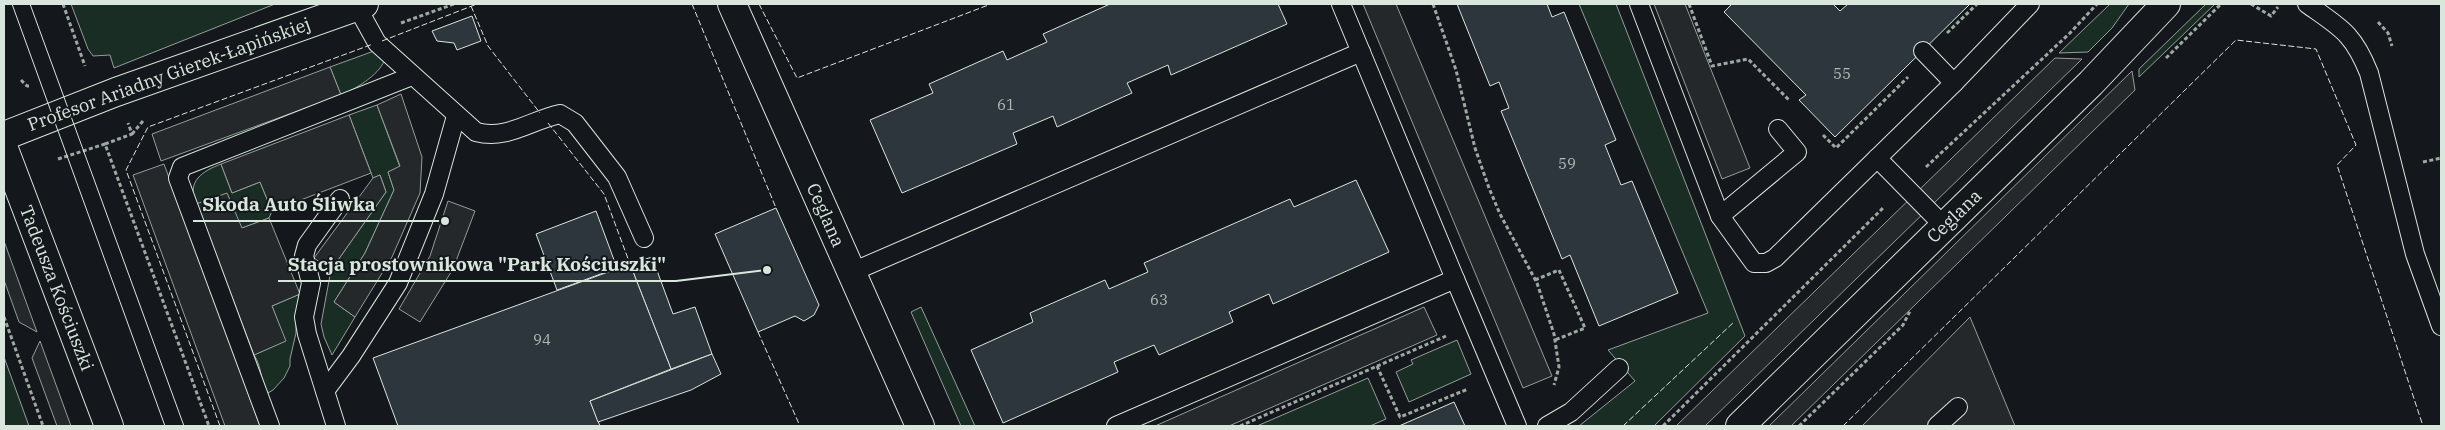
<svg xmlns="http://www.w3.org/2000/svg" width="2445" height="430" viewBox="0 0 2445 430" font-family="'IBM Plex Serif',serif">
	<rect width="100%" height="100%" fill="#14181c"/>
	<g fill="#1a2d24" stroke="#939e99">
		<polygon points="71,4 275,4 114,68 110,55 93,56 88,49"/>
		<polygon points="1579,4 1616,4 1745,336 1654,426 1579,426 1635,381 1608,350 1708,313"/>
		<polygon points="2110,4 2129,4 2112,28 2088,52 2059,53"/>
		<polygon points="2206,4 2215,4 2139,77 2139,69"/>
		<path d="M374,51L384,61C379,75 354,90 341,95L330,67Z"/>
		<polygon points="377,105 400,167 388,172 394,190 365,253 334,302 355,317 332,355 324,337 321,324 331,270 386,192 380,175 373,178 349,115"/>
		<path d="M221,164L232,193L260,182L272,211L269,218L242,228L196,204C186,181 203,171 221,164Z"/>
		<path d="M300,294L296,319V333L290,359V366L284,378L273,390L268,393C260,382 262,366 254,355L285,341L272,306Z"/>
		<polygon points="921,307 975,426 961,426 911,312"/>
		<polygon points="1457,340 1471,374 1409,402 1396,372 1413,364 1411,360"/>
		<polygon points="4,357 29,426 4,426"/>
		<polygon points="1368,378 1386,419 1370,426 1257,426"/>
	</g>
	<g fill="#24282b" stroke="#939e99">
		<polygon points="1363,4 1396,4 1552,376 1523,388"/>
		<polygon points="1654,4 1685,4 1750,168 1722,179"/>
		<polygon points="2055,58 2082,59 1705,426 1676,426"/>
		<polygon points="330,67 341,95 161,161 152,134"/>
		<polygon points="2132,71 2135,90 1791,426 1769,426"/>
		<polygon points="401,94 422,157 420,193 392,257 355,317 334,302 365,253 394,190 388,172 400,166 377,105"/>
		<polygon points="349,115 371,173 272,211 260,182 232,193 221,164"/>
		<polygon points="164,164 260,426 225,426 133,175"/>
		<polygon points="380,175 386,192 331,270 314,258 373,178"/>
		<polygon points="227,193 242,228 269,218 300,294 272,306 286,341 254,355 196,204"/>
		<polygon points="448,201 475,211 453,269 420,322 399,309 430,256"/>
		<polygon points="4,241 37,332 19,322 4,280"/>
		<polygon points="1424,307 1437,335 1229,426 1155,426"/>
		<polygon points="1970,317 2015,426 1862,426"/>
		<polygon points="40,341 71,426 57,426 32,358"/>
	</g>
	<g fill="#2c363c" stroke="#d8e6dc">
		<polygon points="1110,4 1278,4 1287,24 1171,75 1168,65 1127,83 1132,93 1057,127 1053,116 1013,133 1017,144 902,193 870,120 933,93 929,84 1003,51 1007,60 1047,42 1043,34"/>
		<polygon points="1457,4 1547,4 1552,17 1564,12 1616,140 1605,145 1621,185 1632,181 1678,293 1599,326 1570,255 1562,259 1501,111 1509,108 1499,82 1490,86"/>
		<polygon points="1732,4 1833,4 1840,11 1848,4 1970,4 1835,137 1799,100 1806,95 1724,12"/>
		<polygon points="472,16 481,41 457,50 454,43 437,41 432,31"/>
		<polygon points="1356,180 1389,252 1273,304 1269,294 1229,312 1233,322 1159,355 1154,345 1114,362 1118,372 1003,423 971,350 1033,322 1030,313 1105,280 1109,289 1148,272 1144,263 1290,199 1294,207"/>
		<polygon points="776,208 819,305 814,315 804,321 795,316 758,332 715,234"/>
		<polygon points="596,211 617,268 557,290 536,234"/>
		<polygon points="652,257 673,314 695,307 712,354 671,369 630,264"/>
		<polygon points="630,264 671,369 590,401 600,426 398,426 373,358"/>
		<polygon points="712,354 721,374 691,390 598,422 590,401"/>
		<polygon points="1454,402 1465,426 1399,426"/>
	</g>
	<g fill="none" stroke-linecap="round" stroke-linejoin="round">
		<g stroke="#d8e6dc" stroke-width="20">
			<g id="service">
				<polyline points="1341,4 1455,279"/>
				<polyline points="1639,4 1720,216 1754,263 1766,263 1775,258 1954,83 2030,4"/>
				<path d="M2307,4C2341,28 2353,33 2369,73L2415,254L2441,326"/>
				<path d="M356,5L377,43L476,132C507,140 529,121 560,114L575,123L617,177L644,238"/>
				<polyline points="1923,51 1954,83"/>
				<polyline points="1877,158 1944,226"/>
				<polyline points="1720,216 1797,152 1778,129"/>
				<polyline points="852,272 1361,52"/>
				<polyline points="325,391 351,356 398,283 434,194 456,116"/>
				<polyline points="270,426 178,178 182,167 412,76"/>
				<polyline points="336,426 307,334 304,317 311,283 304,256 307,245 340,199"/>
				<polyline points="1116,426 1455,279 1517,426"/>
				<polyline points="1547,426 1571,412 1619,368"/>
				<polyline points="1937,426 1958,407"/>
			</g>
		</g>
		<g stroke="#d8e6dc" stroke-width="30">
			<g id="minor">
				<polyline points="732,4 920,426"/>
				<polyline points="4,136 116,92 364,4"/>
			</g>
		</g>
		<g stroke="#d8e6dc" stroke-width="30">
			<g id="tertiary">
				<polyline points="4,149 109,426"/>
				<polyline points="1740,426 2091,83 2166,4"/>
			</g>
		</g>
		<g stroke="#9da8a2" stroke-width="3" stroke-dasharray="4 2.5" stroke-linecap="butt">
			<polyline points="63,4 85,66"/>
			<polyline points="1433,4 1456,70 1475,148 1489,188 1500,214 1537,283 1554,334 1559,367 1554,385"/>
			<polyline points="1689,4 1712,66 1748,59 1789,100"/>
			<polyline points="2251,4 2271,16 2278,7"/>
			<polyline points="2378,22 2388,33 2392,46"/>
			<polyline points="401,23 454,4"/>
			<polyline points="1947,33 1977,4"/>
			<polyline points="2166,58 2221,4"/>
			<polyline points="21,80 27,86 31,86"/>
			<polyline points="132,134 143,121"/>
			<polyline points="1823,135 1836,148 1908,77"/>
			<polyline points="105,144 132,134 128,123"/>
			<polyline points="58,159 105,144 209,426"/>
			<polyline points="2423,162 2441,158"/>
			<polyline points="1926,167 2070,33 2097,4"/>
			<polyline points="1535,280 1559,270 1585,328 1555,340"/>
			<polyline points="4,317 43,426"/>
			<polyline points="1377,366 1400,417 1468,389"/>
			<polyline points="1240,426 1446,336"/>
			<polyline points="1663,426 1883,208"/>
			<polyline points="1799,426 1903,325 1910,311"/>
		</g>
		<use href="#service" stroke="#14181c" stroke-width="18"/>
		<use href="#minor" stroke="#14181c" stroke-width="28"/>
		<use href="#tertiary" stroke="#14181c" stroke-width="28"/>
		<g stroke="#d8e6dc" stroke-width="1">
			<polyline points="12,4 165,426"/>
			<polyline points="30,4 184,426"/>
		</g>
		<g stroke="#d8e6dc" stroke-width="1" stroke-dasharray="6 2.5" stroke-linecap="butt">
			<polyline points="692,4 776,208"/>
			<polyline points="759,4 797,78 991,4"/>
			<polyline points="471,6 488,46 540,113"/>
			<polyline points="382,41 477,4"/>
			<polyline points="548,123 604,194 630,264"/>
			<polyline points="758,332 800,426"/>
			<polyline points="220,426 126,170 148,127 373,44"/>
			<polyline points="1623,426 1734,322"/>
			<polyline points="1843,426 2236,40 2316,49 2356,145 2337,165 2423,426"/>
		</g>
	</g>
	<g text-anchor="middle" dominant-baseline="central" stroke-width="4" stroke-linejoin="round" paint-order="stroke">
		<g font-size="15" fill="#adbab4">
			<text x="1842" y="73">55</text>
			<text x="1006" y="104">61</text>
			<text x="1567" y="163">59</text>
			<text x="1159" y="299">63</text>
			<text x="542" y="339">94</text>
		</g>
		<g font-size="18" fill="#d8e6dc" stroke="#14181c">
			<text transform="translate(169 74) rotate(-20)">Profesor Ariadny Gierek-Łapińskiej</text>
			<text transform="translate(826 215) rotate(66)">Ceglana</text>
			<text transform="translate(1954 216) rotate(-44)">Ceglana</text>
			<text transform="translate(57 288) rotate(69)">Tadeusza Kościuszki</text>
		</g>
	</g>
	<path fill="none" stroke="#d8e6dc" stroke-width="2" d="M445 221L386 221H193M767 270L676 281H278"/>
	<g fill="#d8e6dc" stroke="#14181c" stroke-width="2">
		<circle cx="445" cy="221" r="5"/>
		<circle cx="767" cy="270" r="5"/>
	</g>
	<g font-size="19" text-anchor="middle" font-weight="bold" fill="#d8e6dc" stroke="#14181c" stroke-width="4" stroke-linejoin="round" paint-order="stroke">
		<text x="289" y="211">Skoda Auto Śliwka</text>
		<text x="477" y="271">Stacja prostownikowa "Park Kościuszki"</text>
	</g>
	<rect width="2445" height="430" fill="none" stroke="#d8e6dc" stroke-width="10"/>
</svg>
